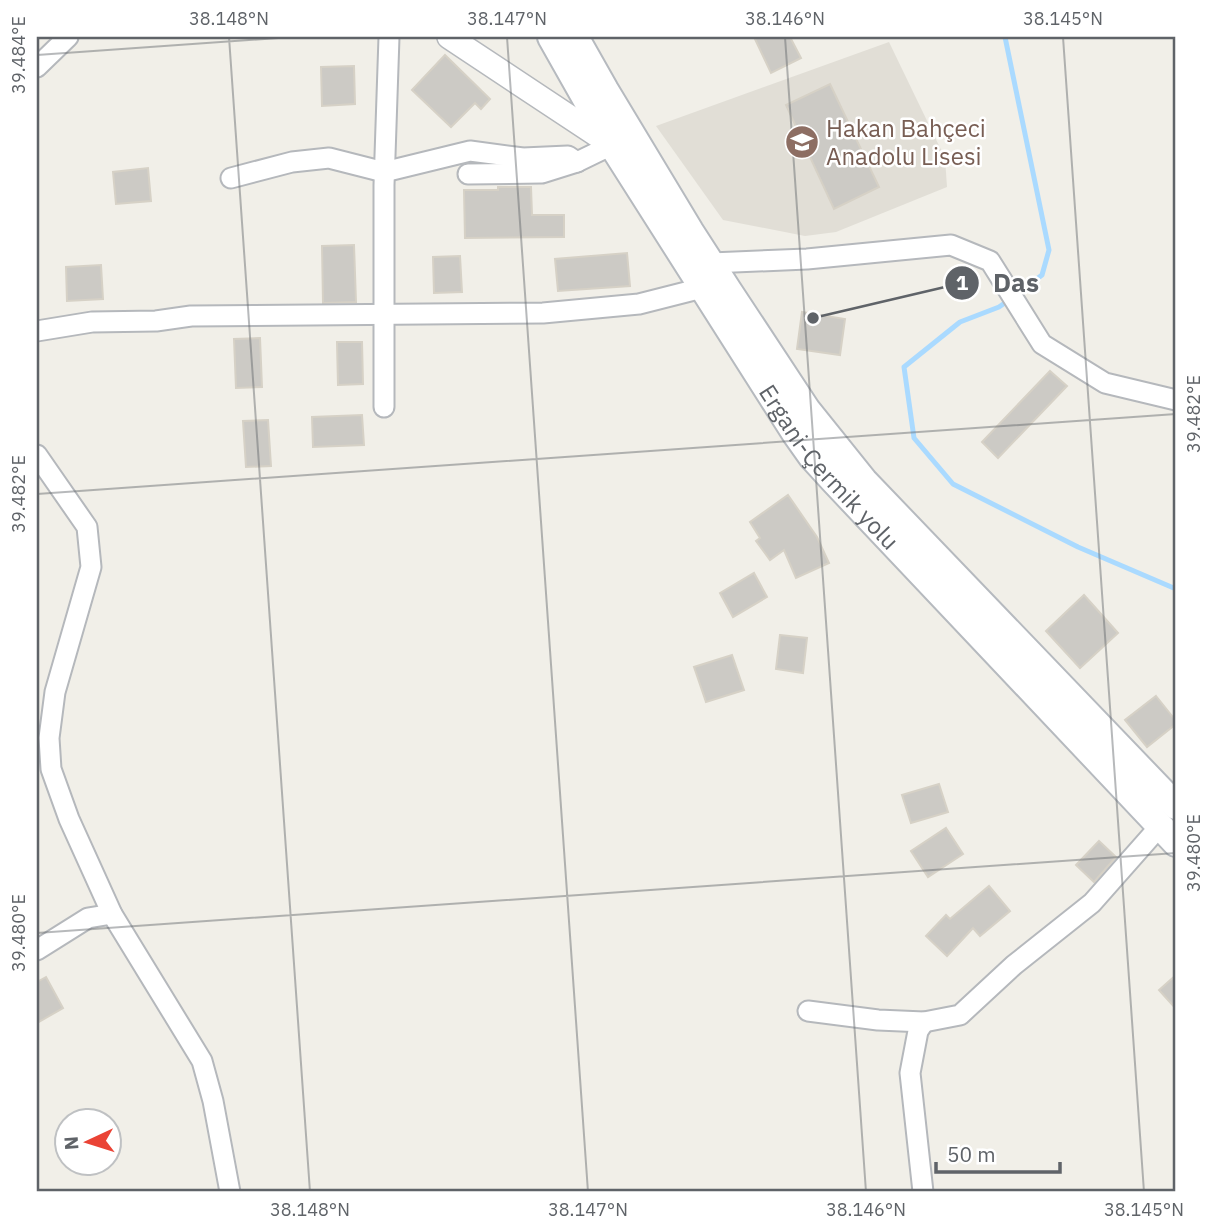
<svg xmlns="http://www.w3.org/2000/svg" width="1213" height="1229" viewBox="0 0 1213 1229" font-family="'IBM Plex Sans',sans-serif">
	<rect width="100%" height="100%" fill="#f1efe8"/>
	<polygon fill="#e1ded6" points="889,42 945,158 947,187 836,232 805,236 723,220 656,126"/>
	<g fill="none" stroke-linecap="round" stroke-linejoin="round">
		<g stroke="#aadaff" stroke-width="5">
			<polyline points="1005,37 1049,250 1042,275 1017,294"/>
			<polyline points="1009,300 999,307 960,322 904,367 914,438 953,484 1078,547 1176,589"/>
		</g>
	</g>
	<g fill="#cccac5" stroke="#d6d1c6" stroke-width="2">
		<polygon points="754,37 790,37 801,58 771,73"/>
		<polygon points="445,55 490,99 481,109 475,103 451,127 412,90"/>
		<polygon points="354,66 355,104 322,106 321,67"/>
		<polygon points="830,84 879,187 834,209 786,105"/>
		<polygon points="148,168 151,201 116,204 113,172"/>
		<polygon points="498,187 531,187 532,215 564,215 564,237 465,238 464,190 498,190"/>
		<polygon points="354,245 356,302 323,303 322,246"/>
		<polygon points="627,253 630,286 558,291 555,259"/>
		<polygon points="460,256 462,292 434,293 433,257"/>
		<polygon points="101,265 103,299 67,301 66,267"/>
		<polygon points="802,312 845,319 840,355 797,349"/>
		<polygon points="260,338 262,387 236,388 234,339"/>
		<polygon points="337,342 362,342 363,384 338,385"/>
		<polygon points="1050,371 1067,386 998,458 982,442"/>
		<polygon points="362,415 364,445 313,447 312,417"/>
		<polygon points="268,420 271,466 246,467 243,421"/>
		<polygon points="788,495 817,537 829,563 796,578 784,550 770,560 756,541 760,538 750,522"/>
		<polygon points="754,573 767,597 733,617 720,593"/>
		<polygon points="1084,595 1118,633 1080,668 1046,631"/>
		<polygon points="780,635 807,638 803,673 776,669"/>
		<polygon points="732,655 744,690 706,702 694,667"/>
		<polygon points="1156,696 1176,721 1176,724 1147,747 1125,720"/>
		<polygon points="939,784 948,812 911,823 902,795"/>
		<polygon points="946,828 963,854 928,877 911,851"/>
		<polygon points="1099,841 1116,857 1094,882 1076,865"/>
		<polygon points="989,886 1010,911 980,936 973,928 947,956 926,936 946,915 950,919"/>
		<polygon points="1176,975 1176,1009 1159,990"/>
		<polygon points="46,977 63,1008 37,1023 37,982"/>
	</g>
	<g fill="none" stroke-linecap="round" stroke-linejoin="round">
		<g stroke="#b5b8bc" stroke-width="23">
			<g id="minor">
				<polyline points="37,67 68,37"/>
				<polyline points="468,174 542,173 577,162 612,145"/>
				<polyline points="231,178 292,162 329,158 384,172 470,151 523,158 568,156 577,162"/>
				<polyline points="711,263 807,259 951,245 990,261 1042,344 1105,383 1176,400"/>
				<polyline points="37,331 92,322 156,321 191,316 543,313 639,304 702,288"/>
				<polyline points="384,407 384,185 389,37"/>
				<polyline points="37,455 87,527 91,567 55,692 49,738 51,769 69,819 112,914 202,1061 213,1101 230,1192"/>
				<polyline points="37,950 88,918 112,914"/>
				<polyline points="808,1011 878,1020 924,1022 960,1015 1014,965 1092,903 1160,826"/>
				<polyline points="923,1192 910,1073 918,1031 924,1022"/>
			</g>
		</g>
		<g stroke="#b5b8bc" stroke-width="26">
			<polyline id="tertiary" points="449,37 612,145"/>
		</g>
		<g stroke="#b6babf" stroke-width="30">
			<g id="secondary">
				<path id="s1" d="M551,37L612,145L795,433L812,457L833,480L1176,843"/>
				<polyline points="575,37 605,90 690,231 728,290 807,410 864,481 1176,806"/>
			</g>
		</g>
		<use href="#minor" stroke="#fff" stroke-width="19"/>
		<use href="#tertiary" stroke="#fff" stroke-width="23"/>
		<use href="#secondary" stroke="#fff" stroke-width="26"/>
	</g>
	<path fill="none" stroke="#5f6368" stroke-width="2" stroke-opacity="0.45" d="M229,37L310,1192M507,37L588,1192M785,37L866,1192M1063,37L1144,1192M37,55L292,37M37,494L1176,414M37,933L1176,853"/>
	<defs>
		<g id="school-disc" transform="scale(1.75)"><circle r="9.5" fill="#8d6e63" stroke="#fff"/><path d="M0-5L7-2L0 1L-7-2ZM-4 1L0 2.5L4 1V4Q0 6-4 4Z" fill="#fff"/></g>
	</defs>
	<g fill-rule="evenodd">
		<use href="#school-disc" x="802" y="142"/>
	</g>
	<g text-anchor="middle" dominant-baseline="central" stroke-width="5" stroke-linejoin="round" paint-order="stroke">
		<g font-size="24" fill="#785e54" stroke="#fff" text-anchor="start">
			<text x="826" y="128">Hakan Bahçeci<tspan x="826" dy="28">Anadolu Lisesi</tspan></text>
		</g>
		<g font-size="24" fill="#5f6368" stroke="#fff">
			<text stroke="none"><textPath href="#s1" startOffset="513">Ergani-Çermik yolu</textPath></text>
		</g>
	</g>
	<path fill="none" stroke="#5f6368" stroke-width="2.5" d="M813 318L962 283"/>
	<g fill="#5f6368" stroke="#fff" stroke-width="2.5">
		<circle cx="813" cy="318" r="7"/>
		<circle cx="962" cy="283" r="18"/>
	</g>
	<g font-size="21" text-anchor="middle" font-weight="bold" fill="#fff">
		<text x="962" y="290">1</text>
	</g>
	<g font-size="26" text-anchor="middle" font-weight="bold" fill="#5f6368" stroke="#fff" stroke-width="5" stroke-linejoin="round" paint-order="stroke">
		<text x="1016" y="292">Das</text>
	</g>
	<rect width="1213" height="1229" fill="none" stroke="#ffffff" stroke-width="77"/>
	<g transform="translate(88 1142) rotate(266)"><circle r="33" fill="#ffffff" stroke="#bfc1c3" stroke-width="2"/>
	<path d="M0-5L12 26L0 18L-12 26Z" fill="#ea4335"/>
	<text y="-10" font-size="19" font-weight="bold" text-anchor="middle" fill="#5f6368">N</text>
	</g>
	<path d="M936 1162v10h124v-10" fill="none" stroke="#5f6368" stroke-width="3.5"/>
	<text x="947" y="1162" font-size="21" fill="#5f6368" stroke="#ffffff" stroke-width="5" paint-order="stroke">50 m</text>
	<rect x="38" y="38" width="1136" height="1152" fill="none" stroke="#5f6368" stroke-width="2.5"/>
	<g font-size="18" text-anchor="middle" fill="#5f6368">
		<text x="229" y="25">38.148°N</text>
		<text x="507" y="25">38.147°N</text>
		<text x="785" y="25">38.146°N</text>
		<text x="1063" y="25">38.145°N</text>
		<text transform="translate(19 55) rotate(-90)" y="6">39.484°E</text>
		<text transform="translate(1194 414) rotate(-90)" y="6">39.482°E</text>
		<text transform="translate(19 494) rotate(-90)" y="6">39.482°E</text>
		<text transform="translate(1194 853) rotate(-90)" y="6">39.480°E</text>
		<text transform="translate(19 933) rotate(-90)" y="6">39.480°E</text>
		<text x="310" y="1216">38.148°N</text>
		<text x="588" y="1216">38.147°N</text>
		<text x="866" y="1216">38.146°N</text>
		<text x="1144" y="1216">38.145°N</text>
	</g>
</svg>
